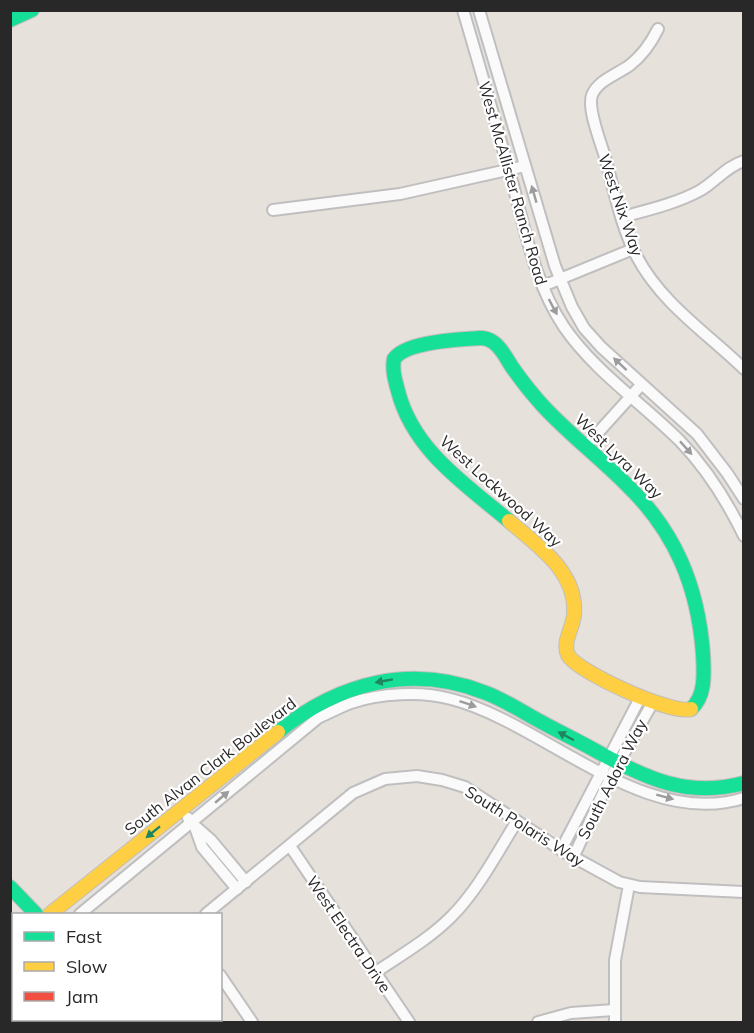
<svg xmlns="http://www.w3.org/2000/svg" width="754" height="1033" viewBox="0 0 754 1033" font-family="Mulish,sans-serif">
	<rect width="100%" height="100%" fill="#e7e1dc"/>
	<polygon fill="#cfe5b1" points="10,935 14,938 13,990 11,990"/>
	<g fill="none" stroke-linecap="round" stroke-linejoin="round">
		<g stroke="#c0bfbf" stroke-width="14">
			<g id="street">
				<path d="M463,10C480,67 496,124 512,181C525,230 535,284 564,327C595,372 642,403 680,441C707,469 727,501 744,536"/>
				<polyline points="479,10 555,266 572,307 584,328 601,347 697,434 727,473 744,499"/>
				<path d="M658,29C651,43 643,55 630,65C618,74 598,80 592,95C587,109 601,143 605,157C614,190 621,227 637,257C662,304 707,333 744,369"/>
				<polyline points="273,210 400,194 525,166"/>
				<path d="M622,217C648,210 678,203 701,190C716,181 727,166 744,161"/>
				<polyline points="543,286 633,249"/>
				<polyline points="586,446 641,385"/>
				<polyline points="188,818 195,826 211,840 246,882"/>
				<polyline points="195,827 202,847 237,889"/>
				<polyline points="290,846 409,1022"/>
				<polyline points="561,850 641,696"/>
				<polyline points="573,858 610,778 653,702"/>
				<path d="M80,914L318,718C329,713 340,707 351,703C379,693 422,691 451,699C542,722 643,830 744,798"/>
				<polyline points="206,914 353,793 385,779 417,776 442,780 465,787 566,853 619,882 640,887 744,892"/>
				<path d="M376,972C401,955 429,939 451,917C478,890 497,853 517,821"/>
				<polyline points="220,975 252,1022"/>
				<polyline points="538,1022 571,1013 614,1010"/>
				<polyline points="615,1022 615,960 629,885"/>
			</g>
		</g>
		<g stroke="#c0bfbf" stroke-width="16">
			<g id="fast">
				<polyline points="10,20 32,10"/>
				<path d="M480,338C485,338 489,339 493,342C502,348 506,358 512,367C521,380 532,394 543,406C569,434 599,457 626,484C675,531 698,586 703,654C704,673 706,696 691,709"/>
				<path d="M480,338C459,340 406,341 394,359C392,370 395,380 398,391C413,450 465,484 509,521"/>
				<path d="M278,732C338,683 411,663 486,693C502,699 518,709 534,718C555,730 577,740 598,752C647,779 688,798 744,783"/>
				<polyline points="10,887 36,914"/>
			</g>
		</g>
		<g stroke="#c0bfbf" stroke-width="16">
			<g id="slow">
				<path d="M509,521C537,545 578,572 574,615C573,628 562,642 568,655C577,672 672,715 691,709"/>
				<polyline points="50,914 278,732"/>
			</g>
		</g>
		<g stroke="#c0bfbf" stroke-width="16">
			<polyline id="jam" points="121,1020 123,1022"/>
		</g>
		<use href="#street" stroke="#fbfafa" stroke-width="10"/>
		<use href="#fast" stroke="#16e098" stroke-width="14"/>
		<use href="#slow" stroke="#ffcf43" stroke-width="14"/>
		<use href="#jam" stroke="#f24e42" stroke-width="14"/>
	</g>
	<defs><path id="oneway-solid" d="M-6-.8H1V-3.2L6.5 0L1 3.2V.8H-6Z" transform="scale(1.5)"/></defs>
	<g fill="#9c9c9c">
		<use href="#oneway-solid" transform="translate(534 194) rotate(-106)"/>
		<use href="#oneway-solid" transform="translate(553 307) rotate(62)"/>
		<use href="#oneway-solid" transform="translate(620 364) rotate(-137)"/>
		<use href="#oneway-solid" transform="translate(686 448) rotate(48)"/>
		<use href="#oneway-solid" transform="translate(468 704) rotate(19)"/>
		<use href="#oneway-solid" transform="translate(222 797) rotate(-40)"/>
		<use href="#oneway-solid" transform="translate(665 797) rotate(15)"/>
	</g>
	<g fill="#1f8460">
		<use href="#oneway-solid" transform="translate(384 681) rotate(170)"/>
		<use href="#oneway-solid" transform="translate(566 736) rotate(-152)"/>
		<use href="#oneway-solid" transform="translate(153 832) rotate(141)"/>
	</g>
	<g text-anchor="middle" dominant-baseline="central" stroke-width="4.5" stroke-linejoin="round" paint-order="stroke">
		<g font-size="16" fill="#282828" stroke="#fff">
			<text transform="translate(513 183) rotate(74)">West McAllister Ranch Road</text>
			<text transform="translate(621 205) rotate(71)">West Nix Way</text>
			<text transform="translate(619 456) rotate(44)">West Lyra Way</text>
			<text transform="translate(501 491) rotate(42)">West Lockwood Way</text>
			<text transform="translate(210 766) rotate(-38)">South Alvan Clark Boulevard</text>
			<text transform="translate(612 779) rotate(-63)">South Adora Way</text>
			<text transform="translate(525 826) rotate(32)">South Polaris Way</text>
			<text transform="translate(349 934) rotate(56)">West Electra Drive</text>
		</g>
	</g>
	<rect width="754" height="1033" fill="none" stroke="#282828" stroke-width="24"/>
	<rect x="12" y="913" width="210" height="108" fill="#ffffff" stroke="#a9a9a9" stroke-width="1.5"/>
	<rect x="24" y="932" width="30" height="9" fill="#16e098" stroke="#a9a9a9" stroke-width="1.5"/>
	<text x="66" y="943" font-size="18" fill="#282828">Fast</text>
	<rect x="24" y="962" width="30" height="9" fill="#ffcf43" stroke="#a9a9a9" stroke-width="1.5"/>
	<text x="66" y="973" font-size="18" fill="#282828">Slow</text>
	<rect x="24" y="992" width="30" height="9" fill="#f24e42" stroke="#a9a9a9" stroke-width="1.5"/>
	<text x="66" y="1003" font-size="18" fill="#282828">Jam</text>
</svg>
